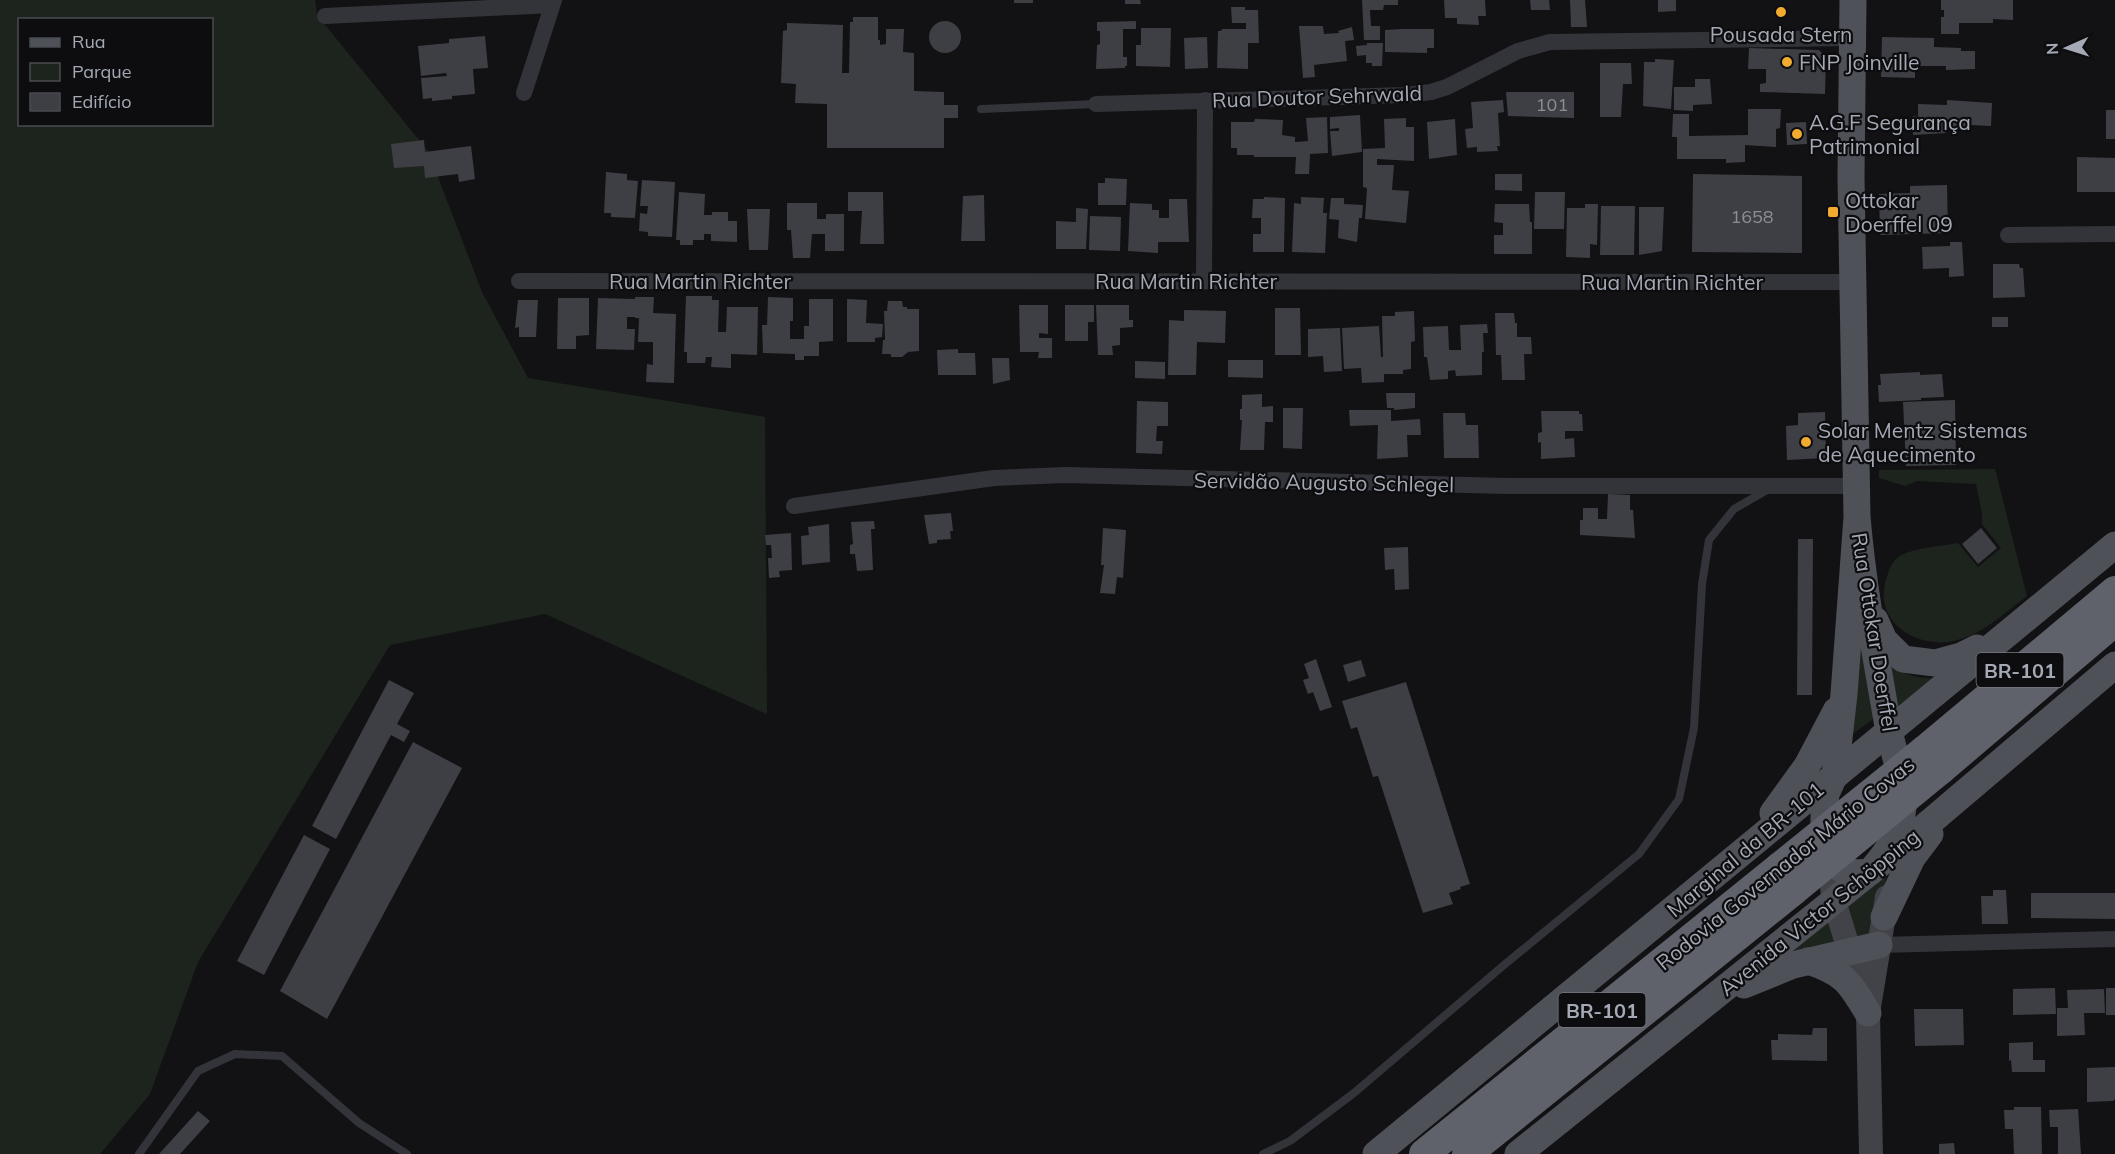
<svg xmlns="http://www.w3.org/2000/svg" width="2115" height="1154" viewBox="0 0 2115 1154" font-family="Mulish,sans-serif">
	<rect width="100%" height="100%" fill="#121214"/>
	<g fill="#1d241d" fill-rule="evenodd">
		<path d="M0,0H315L317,15L428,151L482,292L528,378L765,417L767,714L545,614L390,645L198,962L150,1094L100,1154H0ZM20,20H212V124H20Z"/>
		<path d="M1995,469L2027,596C2003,614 1979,638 1948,642C1914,646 1876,622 1885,584C1887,576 1890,565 1896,559C1907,548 1943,546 1958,543L1978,567L2001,548L1982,524V513L1976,484L1917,481L1905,486L1879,478V470Z"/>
		<polygon points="1861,638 1880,714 1843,741"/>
		<path d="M1882,657C1898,673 1913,679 1937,678L1894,711Z"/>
		<polygon points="1887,868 1879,930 1858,939 1846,902"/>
		<polygon points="1835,911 1844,948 1769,963"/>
	</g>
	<g fill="#3e3f44">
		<rect x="1014" y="0" width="19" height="3"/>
		<polygon points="1125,0 1140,0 1141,4 1125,4"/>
		<polygon points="1362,0 1398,0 1398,5 1384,5 1383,10 1370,10 1371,26 1380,26 1380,40 1364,40"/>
		<polygon points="1444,0 1485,0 1486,16 1478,16 1479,25 1457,24 1457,18 1445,18"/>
		<polygon points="1530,0 1549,0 1550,10 1531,10"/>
		<polygon points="1570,0 1585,0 1587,27 1571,27"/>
		<polygon points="1658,0 1676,0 1676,11 1658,12"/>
		<polygon points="1941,0 2013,0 2013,20 1993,19 1993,23 1959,23 1959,34 1941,34 1941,17 1944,17 1944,10 1941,10"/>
		<polygon points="1231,7 1245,7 1245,10 1258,10 1259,43 1248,43 1248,69 1217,68 1218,31 1221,31 1222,29 1246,29 1246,23 1232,23"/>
		<polygon points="853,17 878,17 878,40 880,40 880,45 886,44 886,29 904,29 903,52 914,53 914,91 944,92 944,105 958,105 958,118 944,118 944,148 827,148 827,104 795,103 796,84 781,83 783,31 787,30 787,23 843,25 842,73 849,73 850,22 853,22"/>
		<polygon points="1136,21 1136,29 1123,29 1123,57 1127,57 1127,66 1125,66 1125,68 1096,69 1097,45 1100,44 1100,31 1097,31 1097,22"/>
		<circle cx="945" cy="37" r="16"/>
		<polygon points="1299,26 1323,26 1324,34 1339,33 1338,31 1352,27 1354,40 1345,41 1347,61 1314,65 1315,77 1303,78"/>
		<polygon points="1141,28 1171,28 1170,67 1136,66 1136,45 1141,45"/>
		<polygon points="1402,29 1434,29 1434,48 1427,48 1427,53 1385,52 1385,30"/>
		<polygon points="485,36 488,68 473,69 475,94 452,96 452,99 432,101 432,98 423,99 421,78 447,76 446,73 421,76 418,46 449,43 449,39"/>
		<polygon points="1207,37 1208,68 1185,69 1184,38"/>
		<polygon points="1882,37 1934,38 1934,47 1961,48 1961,51 1975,51 1975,69 1946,70 1946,66 1915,66 1915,78 1881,77"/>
		<polygon points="1367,43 1383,43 1382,66 1372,66 1372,63 1366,63 1366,55 1357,56 1356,46 1367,45"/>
		<polygon points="1749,48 1819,50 1826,57 1825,94 1760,92 1760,84 1766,83 1766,69 1748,69"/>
		<polygon points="1655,59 1674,60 1671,109 1643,106 1644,62 1655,62"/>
		<polygon points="1600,63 1631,63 1632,84 1623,84 1621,117 1600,117"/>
		<polygon points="1695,79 1710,79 1712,104 1693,105 1693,111 1674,110 1674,87 1695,87"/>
		<polygon points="1506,92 1574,92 1574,118 1508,116"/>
		<polygon points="1503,100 1504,112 1498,113 1500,146 1497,146 1498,151 1477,152 1477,147 1467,148 1465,129 1473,128 1471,102"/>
		<polygon points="1947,100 1992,103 1991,126 1971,125 1971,130 1947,130 1946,133 1913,135 1913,116 1918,117 1918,104 1947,105"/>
		<polygon points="1748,109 1781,109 1780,128 1776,129 1776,147 1745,145 1745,162 1726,163 1726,159 1677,159 1677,137 1672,137 1673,114 1689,114 1689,136 1748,135"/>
		<rect x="2106" y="110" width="9" height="29"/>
		<polygon points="1360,115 1362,152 1332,156 1330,131 1339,131 1339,128 1330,129 1330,117"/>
		<polygon points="1327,117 1328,153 1310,154 1309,174 1295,174 1296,157 1254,157 1254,155 1237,155 1237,148 1231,148 1231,122 1254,122 1255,119 1283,120 1282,135 1295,137 1295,142 1308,141 1306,118"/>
		<polygon points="1406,118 1406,127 1414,127 1414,161 1377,159 1377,165 1394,165 1392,190 1409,191 1406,223 1365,219 1367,188 1363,187 1363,149 1385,148 1384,119"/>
		<polygon points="1455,119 1457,155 1429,159 1427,122"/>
		<polygon points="1806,122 1807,144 1787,145 1786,123"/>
		<polygon points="424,140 425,152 471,146 475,179 459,182 458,174 425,178 424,166 394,168 391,144"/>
		<polygon points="2077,157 2115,158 2115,192 2077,192"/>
		<polygon points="606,172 627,174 627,180 638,181 635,218 611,217 611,213 604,213"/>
		<polygon points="1495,174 1522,174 1522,191 1495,190"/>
		<polygon points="1693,174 1802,176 1802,253 1692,252"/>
		<polygon points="1105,178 1127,179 1126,205 1098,205 1098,183 1105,183"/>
		<polygon points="642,180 675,182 672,237 648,236 648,232 639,231 640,213 647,214 648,206 640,206"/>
		<polygon points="1947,185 1948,233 1880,235 1879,194 1910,193 1910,186"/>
		<polygon points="679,192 705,194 704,215 712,215 712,212 728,212 728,221 737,221 737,242 711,241 711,234 704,234 704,240 693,240 693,245 680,245 680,240 676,240"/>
		<polygon points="848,192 883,192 884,244 860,244 862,211 848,211"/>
		<polygon points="1535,192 1565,192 1564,229 1534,229"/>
		<polygon points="984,195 985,241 961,241 963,196"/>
		<polygon points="1264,197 1285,198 1284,252 1253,252 1253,234 1261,234 1261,218 1252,218 1253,199 1264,199"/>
		<polygon points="1301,197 1324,198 1323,213 1327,213 1325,253 1292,252 1294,203 1301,204"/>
		<polygon points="1331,198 1344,198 1344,204 1363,205 1362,218 1359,218 1357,242 1338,238 1339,220 1329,219"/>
		<polygon points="1169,199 1187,199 1189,242 1158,242 1158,253 1128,251 1130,203 1152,204 1152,210 1159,210 1159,218 1169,218"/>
		<polygon points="787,203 817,203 817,219 826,219 826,214 844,214 844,251 825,251 825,234 812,234 810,258 793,258 791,230 787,230"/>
		<polygon points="1495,204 1529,204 1530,222 1532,222 1532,254 1494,254 1494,235 1503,235 1503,223 1494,222"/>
		<polygon points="1585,204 1598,204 1597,245 1590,244 1590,258 1566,257 1567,208 1585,208"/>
		<polygon points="1601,206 1635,206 1634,255 1600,255"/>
		<polygon points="1639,207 1664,207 1662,251 1639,255"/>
		<polygon points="1076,208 1088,209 1086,249 1056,249 1056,221 1076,222"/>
		<polygon points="747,209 770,209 768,250 749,250"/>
		<polygon points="1090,216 1121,217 1120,251 1089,250"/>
		<polygon points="1950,242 1962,242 1964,276 1949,277 1949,268 1923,269 1922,247 1950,246"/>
		<polygon points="1993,264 2019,264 2020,268 2023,268 2025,297 1993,298"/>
		<polygon points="686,296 712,296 712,300 719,300 718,332 726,332 727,307 758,307 757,355 731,354 731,368 711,367 712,357 706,357 705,363 687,363 687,352 684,352"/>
		<polygon points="635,297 654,297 653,313 676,314 674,383 646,382 647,364 653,365 653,342 638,342 639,318 635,318 635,317 627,317 627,329 635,329 634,350 596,349 598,298 635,299"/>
		<polygon points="768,297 793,298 793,321 790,321 790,339 804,339 804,326 809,326 809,299 833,299 833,341 819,342 819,356 804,356 804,360 795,360 795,354 763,353 762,325 767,325"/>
		<polygon points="558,298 589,298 589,335 576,336 576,349 557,349"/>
		<polygon points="847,299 867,300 866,323 883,324 882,337 875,338 875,342 847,342"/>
		<polygon points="518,300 538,300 536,337 519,337 519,327 515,328"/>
		<polygon points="888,301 902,301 903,307 907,307 907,309 919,309 919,351 908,352 902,357 891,357 891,354 882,354 883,340 885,340 884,311 887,311"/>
		<polygon points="1019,305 1048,305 1048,334 1039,333 1039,338 1052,338 1052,358 1038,358 1039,352 1020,352"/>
		<polygon points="1065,305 1094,305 1094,322 1088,322 1088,341 1065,341"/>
		<polygon points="1096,305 1129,305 1129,320 1133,320 1133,327 1120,328 1120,345 1112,346 1113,355 1098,355"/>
		<polygon points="1275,308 1300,308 1301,355 1275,355"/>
		<polygon points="1184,310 1226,311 1225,343 1197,342 1196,375 1168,375 1169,320 1184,321"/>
		<polygon points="1414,311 1415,341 1411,342 1411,369 1403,370 1403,374 1384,374 1384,382 1362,383 1361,368 1344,369 1342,328 1379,326 1381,357 1383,357 1382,316 1395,316 1395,312"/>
		<polygon points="1495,313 1514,313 1515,323 1517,323 1517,337 1531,337 1532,354 1524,354 1525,380 1502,380 1501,355 1496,355"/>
		<rect x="1992" y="317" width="16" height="10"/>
		<polygon points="1487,324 1488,333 1483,333 1484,352 1482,352 1482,375 1456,376 1455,370 1448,371 1448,379 1430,380 1427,357 1424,357 1423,327 1448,326 1449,350 1461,350 1460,325"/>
		<polygon points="1340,328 1342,371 1324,372 1323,356 1308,357 1308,329"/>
		<polygon points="958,349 958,353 975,353 976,375 938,375 937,350"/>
		<polygon points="992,358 1009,358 1010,380 993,384"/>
		<polygon points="1228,360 1263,360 1263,378 1228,377"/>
		<polygon points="1135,361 1165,362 1165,379 1135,378"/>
		<polygon points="1920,372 1920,375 1942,374 1944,397 1921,398 1921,400 1879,402 1878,385 1881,385 1880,374"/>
		<polygon points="1386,393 1415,393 1415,408 1394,410 1394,408 1387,408"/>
		<polygon points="1262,394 1262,407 1273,406 1273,422 1265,422 1264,450 1240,450 1242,420 1240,420 1240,409 1242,409 1242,395"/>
		<polygon points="1955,400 1956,465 1906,466 1903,402"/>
		<polygon points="1137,401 1168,402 1168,426 1157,426 1156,441 1163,441 1162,454 1136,453"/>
		<polygon points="1283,408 1303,408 1302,449 1283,448"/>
		<polygon points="1349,410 1391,410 1391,421 1420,419 1421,435 1407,435 1408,457 1377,459 1378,425 1350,426"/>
		<polygon points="1541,411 1579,411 1579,414 1582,414 1583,431 1565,431 1565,439 1574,438 1575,457 1541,459 1541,442 1538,443 1538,433 1542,432"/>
		<polygon points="1825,412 1826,458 1787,460 1786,426 1798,425 1798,413"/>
		<polygon points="1443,413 1465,413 1466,425 1478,425 1479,458 1444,458"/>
		<polygon points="1608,494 1630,495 1630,510 1633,510 1635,538 1580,535 1580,520 1583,520 1583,508 1598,508 1598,519 1607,519"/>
		<polygon points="951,513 953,531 950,531 951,539 937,540 937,543 929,544 924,515"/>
		<polygon points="874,521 875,529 871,529 873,570 857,571 855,554 850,554 850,545 853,544 851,522"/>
		<polygon points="829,524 830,562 802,565 801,536 809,535 808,527"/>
		<polygon points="1103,528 1126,530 1123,578 1117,577 1115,594 1100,593 1104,565 1101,565"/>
		<polygon points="1981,528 1997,548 1978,564 1962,544"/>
		<polygon points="791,533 792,570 779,571 780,577 769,578 768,558 772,558 771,545 766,545 765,535"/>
		<polygon points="1798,539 1813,539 1812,695 1797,695"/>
		<polygon points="1408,547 1409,589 1395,590 1394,569 1385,570 1384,548"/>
		<polygon points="1316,659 1332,707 1320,711 1313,692 1308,694 1303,680 1309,678 1304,664"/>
		<polygon points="1361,660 1366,676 1348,682 1343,665"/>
		<polygon points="389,680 414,693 397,724 410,731 404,742 391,735 336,839 312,826"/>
		<polygon points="1406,682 1470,884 1460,887 1461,889 1449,893 1453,904 1423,913 1378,776 1373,777 1357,727 1351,729 1342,701"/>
		<polygon points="413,742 462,768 327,1019 280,991"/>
		<polygon points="304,835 330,849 264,975 237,961"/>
		<polygon points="1993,890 2006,890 2008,924 1982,924 1981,896 1993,896"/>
		<polygon points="2031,893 2115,893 2115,919 2031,918"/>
		<polygon points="2055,988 2056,1014 2013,1015 2013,989"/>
		<rect x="2106" y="988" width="9" height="27"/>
		<polygon points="2104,989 2105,1013 2084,1013 2085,1035 2057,1036 2057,1008 2068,1008 2067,990"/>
		<polygon points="1914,1009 1963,1009 1964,1045 1915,1046"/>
		<polygon points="1813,1028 1827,1028 1827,1061 1772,1060 1771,1040 1778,1040 1778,1034 1812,1035"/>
		<polygon points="2033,1042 2033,1060 2045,1060 2045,1072 2012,1072 2011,1060 2009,1061 2009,1043"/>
		<polygon points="2115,1067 2115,1099 2113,1101 2087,1102 2087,1068"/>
		<polygon points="2014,1107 2041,1107 2042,1154 2014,1154 2013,1129 2005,1129 2004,1110 2014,1110"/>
		<polygon points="2078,1109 2081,1154 2058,1154 2058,1127 2050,1127 2049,1110"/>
		<polygon points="198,1111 210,1121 180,1154 159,1154"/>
		<polygon points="1954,1143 1955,1154 1939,1154 1939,1144"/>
	</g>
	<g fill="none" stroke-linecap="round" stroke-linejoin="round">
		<g stroke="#333439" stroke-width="8">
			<polyline points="981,109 1096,104"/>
			<polyline points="139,1154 198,1071 235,1054 282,1056 359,1123 407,1154"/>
			<polyline points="1263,1154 1290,1141 1354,1093 1504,965 1639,854 1679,799 1694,728 1702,584 1709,540 1734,509 1767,490"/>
		</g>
		<g stroke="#333439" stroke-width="16">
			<polyline points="325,16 552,5"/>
			<polyline points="524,93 554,0"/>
			<polyline points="1096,104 1406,95 1431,92 1447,87 1518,51 1550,42 1851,38"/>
			<polyline points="2008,235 2115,234"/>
			<polyline points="519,281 1854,282"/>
			<polyline points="1204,281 1205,100"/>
			<polyline points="794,506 994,478 1066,475 1507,486 1856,486"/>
			<polyline points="1879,945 2115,939"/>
		</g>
		<g stroke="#414349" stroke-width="24">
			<polyline points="1827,852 1834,901 1865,1002"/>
			<polyline points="1871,1154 1868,1013 1887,897"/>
		</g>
		<g stroke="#4f5158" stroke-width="27">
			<path d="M1853,0L1851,177L1857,517C1863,587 1876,657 1888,726C1893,752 1905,781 1903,807C1901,833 1887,853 1870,872L1856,873L1841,869L1827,852L1824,833V814L1826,794L1835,774L1844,694L1857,517"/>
			<polyline points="1875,620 1884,640 1903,659 1935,663 1961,656 1977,648"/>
			<polyline points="1773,813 1807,766 1836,711"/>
			<polyline points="1884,917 1912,858 1930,834"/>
			<path d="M1808,961C1844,973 1849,981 1868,1013"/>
			<polyline points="1744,985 1793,965 1879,945"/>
			<polyline points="1376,1154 2115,545"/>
			<polyline points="1518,1154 1896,851 2115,665"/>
		</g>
		<g stroke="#5f626a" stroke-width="30">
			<polyline points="1925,750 2115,591"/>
			<polyline points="1940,770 2115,621"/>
			<polyline points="1424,1154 1780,867"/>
			<polyline points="1467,1154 1794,890"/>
		</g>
		<g stroke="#5f626a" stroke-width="30">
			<polyline points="1780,867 1925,750"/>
			<polyline points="1794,890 1940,770"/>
		</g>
	</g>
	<g fill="#f1ab2e" stroke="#0d0d0f" stroke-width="2">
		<circle cx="1781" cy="12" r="6"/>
		<circle cx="1787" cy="62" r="6"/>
		<circle cx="1797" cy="134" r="6"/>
		<rect x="1827" y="206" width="12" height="12" rx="3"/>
		<circle cx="1806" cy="442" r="6"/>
	</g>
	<g text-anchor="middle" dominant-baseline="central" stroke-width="4.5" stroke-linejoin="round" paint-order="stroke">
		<g font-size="18" fill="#8a8e99">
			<text x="1552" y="104">101</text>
			<text x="1752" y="216">1658</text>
		</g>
		<g fill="#0d0d0f" stroke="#777a83" stroke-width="1.5">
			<rect x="1976.5" y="653" width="87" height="34" rx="4.5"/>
			<rect x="1558.5" y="993" width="87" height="34" rx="4.5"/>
		</g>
		<g font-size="20" font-weight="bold" fill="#a4a9b5">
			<text x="2020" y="670">BR-101</text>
			<text x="1602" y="1010">BR-101</text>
		</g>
		<g font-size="21" fill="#a4a9b5" stroke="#0d0d0f" text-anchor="start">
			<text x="1781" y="34" text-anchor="middle">Pousada Stern</text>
			<text x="1799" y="62">FNP Joinville</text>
			<text x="1809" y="122">A.G.F Segurança<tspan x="1809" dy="24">Patrimonial</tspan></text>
			<text x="1845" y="200">Ottokar<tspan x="1845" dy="24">Doerffel 09</tspan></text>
			<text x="1818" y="430">Solar Mentz Sistemas<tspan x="1818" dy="24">de Aquecimento</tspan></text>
		</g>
		<g font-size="21" fill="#a4a9b5" stroke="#0d0d0f">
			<text transform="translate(1317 96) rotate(-2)">Rua Doutor Sehrwald</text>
			<text x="700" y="281">Rua Martin Richter</text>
			<text x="1186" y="281">Rua Martin Richter</text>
			<text x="1672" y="282">Rua Martin Richter</text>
			<text transform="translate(1324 482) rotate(1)">Servidão Augusto Schlegel</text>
			<text transform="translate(1875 632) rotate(81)">Rua Ottokar Doerffel</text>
			<text transform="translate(1745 849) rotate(-40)">Marginal da BR-101</text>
			<text transform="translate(1785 863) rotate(-39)">Rodovia Governador Mário Covas</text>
			<text transform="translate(1819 912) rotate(-39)">Avenida Victor Schöpping</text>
		</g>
	</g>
	<rect x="18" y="18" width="195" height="108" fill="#0d0d0f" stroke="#494b51" stroke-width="1.5"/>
	<rect x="30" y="38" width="30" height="9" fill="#4f5158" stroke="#494b51" stroke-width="1.5"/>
	<text x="72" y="48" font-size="18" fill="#a4a9b5">Rua</text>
	<rect x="30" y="63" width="30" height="18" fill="#1d241d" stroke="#494b51" stroke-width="1.5"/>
	<text x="72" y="78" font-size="18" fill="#a4a9b5">Parque</text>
	<rect x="30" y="93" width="30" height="18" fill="#3e3f44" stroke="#494b51" stroke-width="1.5"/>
	<text x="72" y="108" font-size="18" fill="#a4a9b5">Edifício</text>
	<g transform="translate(2067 48) rotate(267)" stroke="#0d0d0f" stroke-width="4.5" paint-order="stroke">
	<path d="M0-4.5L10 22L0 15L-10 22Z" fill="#a4a9b5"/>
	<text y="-9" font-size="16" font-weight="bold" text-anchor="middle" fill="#a4a9b5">N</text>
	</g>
</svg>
